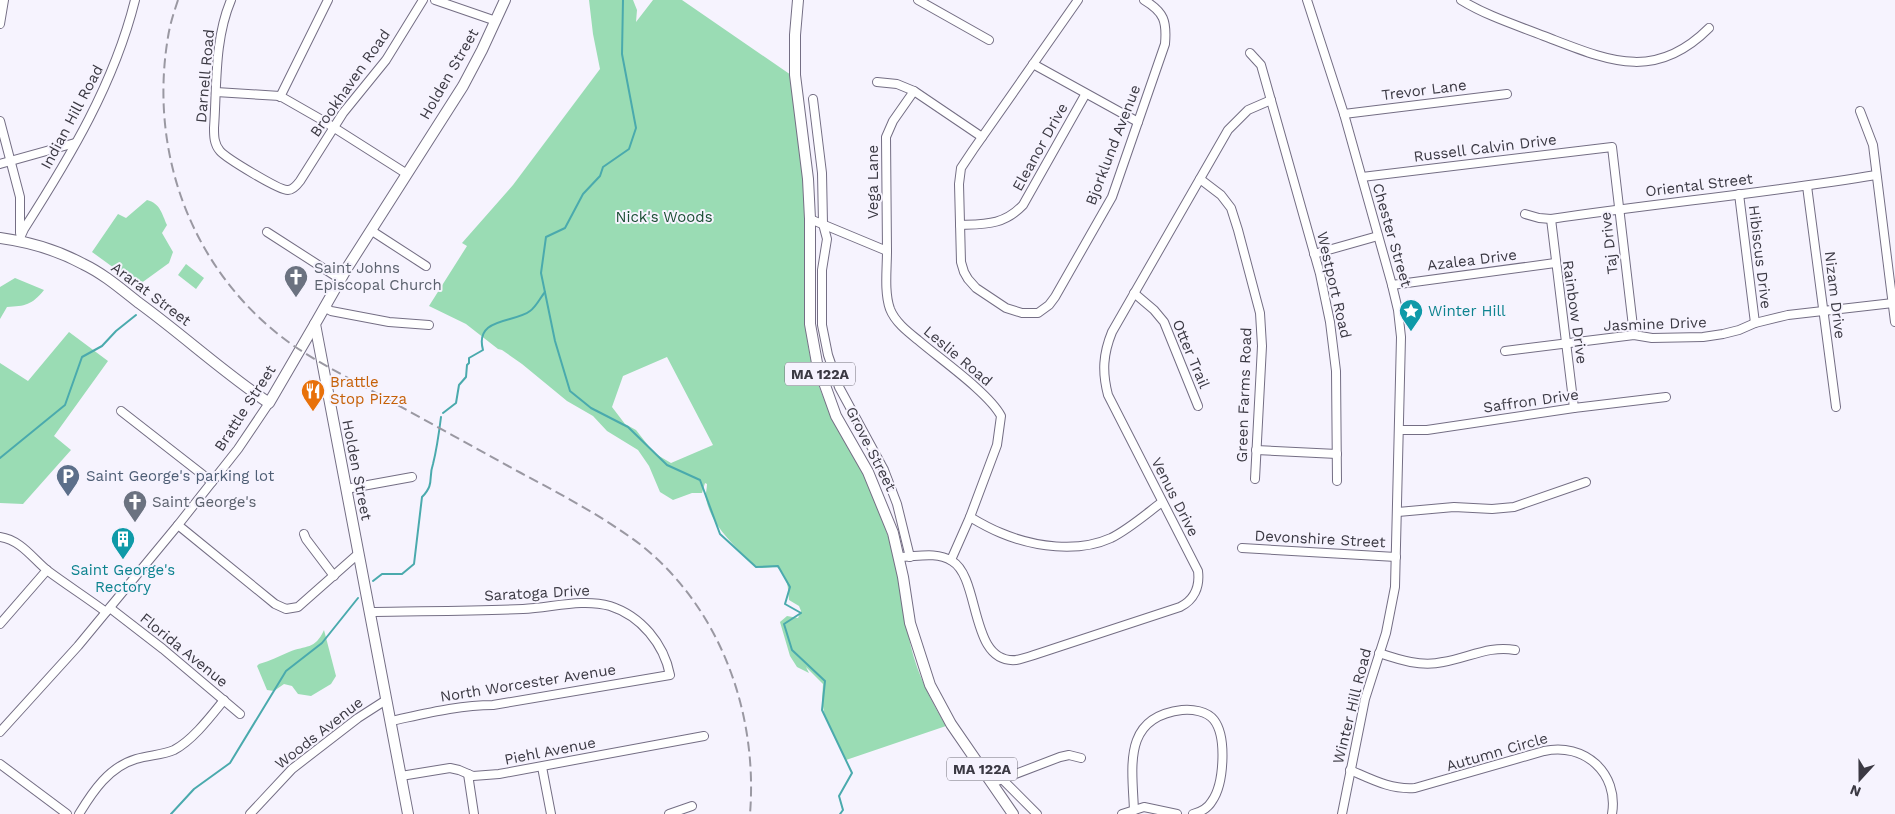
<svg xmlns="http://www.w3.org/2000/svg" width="1895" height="814" viewBox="0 0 1895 814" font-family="'Work Sans',sans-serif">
	<rect width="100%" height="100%" fill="#f6f3fe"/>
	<g fill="#9adcb4" fill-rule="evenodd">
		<path d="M589,0H633L637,10L636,22L653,0H682L791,75C797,120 804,165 805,210C808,262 799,313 812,364C822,404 844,437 863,473C874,495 883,519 890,543C900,577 903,613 911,647C918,675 931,701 946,726L846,760L825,717L822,701L823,684L806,667L809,673L797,667L790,656L780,622L787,616L798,618L801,611L799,606L789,600C788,587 788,576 777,567L761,568L754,565C735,546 712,527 706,499C705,495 707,489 707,484L705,483L702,493H692L673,500L660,492L649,466L638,450L607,431L593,416L567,401L522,364L502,350L498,349L466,324L429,306L467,246L462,243L513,185L600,69L593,34ZM667,357L713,445L671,463L654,453L636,430L625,424L612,407L623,376Z"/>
		<path d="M147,200C160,203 162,214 167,225L162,233L173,252L169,263L140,284L132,281L92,252L118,214L126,218Z"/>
		<polygon points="186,264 204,278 196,289 178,275"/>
		<path d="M15,278L44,290C32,305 25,306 7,307L0,319V287Z"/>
		<polygon points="69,332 108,361 54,436 71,450 23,504 0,503 0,363 28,381"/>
		<path d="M324,630L336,676L331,684L311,696L298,694L292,686L284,684L274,691L267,690L257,666L259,664C270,661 279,656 289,652C306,645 315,650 324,630Z"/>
	</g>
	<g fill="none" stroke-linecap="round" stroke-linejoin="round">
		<g stroke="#4aaaad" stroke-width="2">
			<polyline points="623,0 622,54 636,128 629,149 603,167 600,176 583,194 565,228 546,237 541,273 555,341 570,391 591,408 628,427 667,465 700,480 720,534 756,567 778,566 790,587 785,604 801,613 784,624 792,650 825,681 822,710 852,773 839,796 843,810 840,814"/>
			<path d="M443,413L456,403L459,385L466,377L467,365L469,363V358L483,350C474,317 515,323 530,311C536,307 540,298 545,292"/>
			<polyline points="0,458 65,405 82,357 102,346 116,331 136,315"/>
			<path d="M373,581L382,574H402L414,564L422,497C435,484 428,478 433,464C437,448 439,433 441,417"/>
			<polyline points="171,814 194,789 230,763 286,671 322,643 358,598"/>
		</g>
		<g stroke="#746e84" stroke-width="10">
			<g id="minor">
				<path d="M231,0C214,40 217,86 214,128C214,136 214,144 220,151C226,158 280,191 288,190C293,190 297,185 300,181L343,113L386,60L423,0"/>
				<polyline points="435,0 496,21"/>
				<polyline points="918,0 989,40"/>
				<path d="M1078,0L973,150L961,168L959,184L961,262L964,272L968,279L976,288L1006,308L1022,313H1038L1049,305L1055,297L1112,197L1165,44C1167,21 1164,12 1144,0"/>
				<polyline points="1307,0 1344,114 1392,285 1398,310 1401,337 1395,587 1386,633 1365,699 1342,814"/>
				<path d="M1461,0C1487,16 1516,25 1544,36C1607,60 1654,83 1709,28"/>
				<polyline points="0,24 4,0"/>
				<polyline points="1250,53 1261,65 1320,274 1330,322 1336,371 1337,481"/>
				<polyline points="1033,64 1138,122"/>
				<polyline points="877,82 897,84 914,91 982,137"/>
				<polyline points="216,92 280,96 322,120 407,174"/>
				<polyline points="280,97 328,0"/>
				<polyline points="813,99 822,173 823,224 827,239 822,270 822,325 828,355 839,387 884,470 897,504 910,557"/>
				<polyline points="1860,111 1873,145 1895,322"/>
				<polyline points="1344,114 1507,94"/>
				<polyline points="0,121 20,197 20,233"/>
				<polyline points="0,164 75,143"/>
				<polyline points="1362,177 1612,147 1634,335"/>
				<polyline points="1200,179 1221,195 1231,208 1238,230 1260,313 1262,346 1255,479"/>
				<polyline points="1807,186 1836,407"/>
				<polyline points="1739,194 1755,323"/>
				<path d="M1525,214L1539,218L1551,219C1659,203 1768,193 1876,175"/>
				<path d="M810,219L887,251C887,269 884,292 890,309C895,322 908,332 918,340C940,359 989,393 1001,416L997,445L970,517L951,560"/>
				<polyline points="1551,219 1574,408"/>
				<path d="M960,225C986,224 1004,225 1023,205L1085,95"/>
				<polyline points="372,231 426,266"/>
				<polyline points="267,232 340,279"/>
				<path d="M19,240L24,229C70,157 114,84 135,0"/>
				<polyline points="887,251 886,137 893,121 914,91"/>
				<polyline points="1314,254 1378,236"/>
				<polyline points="1392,285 1555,263"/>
				<polyline points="1134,293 1154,310 1164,322 1198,406"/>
				<polyline points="324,307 331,311 389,322 429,325"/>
				<polyline points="1505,351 1634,335 1652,338 1703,337 1723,334 1739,330 1755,323 1788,315 1893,303"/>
				<polyline points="121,411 212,482"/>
				<polyline points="1400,430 1427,430 1574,408 1666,397"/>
				<polyline points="1256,450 1337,454"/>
				<polyline points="346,489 412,477"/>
				<polyline points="1398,512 1454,507 1492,509 1514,507 1586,482"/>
				<path d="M970,517C980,523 991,529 1001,533C1034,547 1078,553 1111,538C1129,529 1146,514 1162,502"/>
				<polyline points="178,525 275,604 286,609 298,607 358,554"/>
				<polyline points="304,534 306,539 334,576"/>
				<path d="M0,537C21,540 33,559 48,571C67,585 87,598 106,612"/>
				<polyline points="1242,548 1396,557"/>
				<path d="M899,557C917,557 935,551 952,561C981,578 969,664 1016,660C1022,659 1028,657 1034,655L1180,607C1194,600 1200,587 1198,571L1108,395C1102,372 1103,354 1112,332L1228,130L1248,110L1271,100"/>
				<polyline points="110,608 163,649 240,714"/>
				<path d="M370,612C421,611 472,611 523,609C551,608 582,598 610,606C641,616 664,644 670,675L493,705C459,705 424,714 391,721"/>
				<polyline points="0,624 47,570"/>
				<path d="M1379,653C1400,660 1421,667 1443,662C1468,658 1490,645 1515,650"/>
				<polyline points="0,732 78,646 178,525 238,449 269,403"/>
				<polyline points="0,764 67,814"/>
				<polyline points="542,767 551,814"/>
				<path d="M1350,770C1371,779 1391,790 1415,788L1544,751C1584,742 1619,773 1612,814"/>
				<polyline points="468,774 474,814"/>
				<polyline points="401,776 450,768 459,770 473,776 499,774 704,736"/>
				<polyline points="1002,779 1037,814"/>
				<polyline points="992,783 1060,757 1069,755 1081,758"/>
				<path d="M1134,810C1132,765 1123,717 1182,710C1192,709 1207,711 1214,720C1227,737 1224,784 1212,801C1208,808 1201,812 1193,814"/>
				<path d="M79,814C93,791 109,767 136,759C149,755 163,755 174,750C193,740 211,716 224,700"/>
				<polyline points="250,814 292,769 358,718 386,700"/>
				<polyline points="669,814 692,806"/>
				<polyline points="1122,814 1144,807 1177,814"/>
			</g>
		</g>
		<g stroke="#746e84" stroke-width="12">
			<g id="major">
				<polyline points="798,0 795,35 795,75 808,179 810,219 810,324 817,363 836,416 868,472 893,533 903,577 910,623 930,685 951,724 1013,814"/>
				<path d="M0,238C30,242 57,250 83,264C104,274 121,289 139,303C183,335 224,373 269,403L315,324"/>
				<polyline points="408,814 315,324 347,268 463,86 482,50 505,0"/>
			</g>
		</g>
		<use href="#minor" stroke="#fff" stroke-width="8"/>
		<use href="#major" stroke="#fff" stroke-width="10"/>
		<path stroke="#9a98a2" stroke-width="2" stroke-dasharray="10 5" stroke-linecap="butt" d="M178,0C174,12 170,24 168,37C148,156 194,276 294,346C322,365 353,380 383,397C429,422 475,448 521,473C562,495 604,517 641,545C721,609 758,714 750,814"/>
	</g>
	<defs>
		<g id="church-pin" transform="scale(1.25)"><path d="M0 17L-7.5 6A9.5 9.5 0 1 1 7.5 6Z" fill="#6b7280" stroke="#f6f3fe"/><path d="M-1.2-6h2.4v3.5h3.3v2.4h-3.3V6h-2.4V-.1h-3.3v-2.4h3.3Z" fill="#fff"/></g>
		<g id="sight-pin" transform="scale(1.25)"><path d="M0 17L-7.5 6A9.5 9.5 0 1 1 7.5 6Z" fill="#0f9aa8" stroke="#f6f3fe"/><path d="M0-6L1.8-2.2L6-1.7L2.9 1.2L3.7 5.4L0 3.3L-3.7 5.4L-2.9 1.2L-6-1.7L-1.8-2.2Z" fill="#fff"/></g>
		<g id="restaurant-pin" transform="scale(1.25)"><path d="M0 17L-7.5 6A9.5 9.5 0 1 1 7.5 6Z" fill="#e8710a" stroke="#f6f3fe"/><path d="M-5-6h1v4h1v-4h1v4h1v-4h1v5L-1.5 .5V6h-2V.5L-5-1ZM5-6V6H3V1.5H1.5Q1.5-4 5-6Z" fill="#fff"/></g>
		<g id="parking-pin" transform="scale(1.25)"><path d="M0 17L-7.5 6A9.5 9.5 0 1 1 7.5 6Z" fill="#5c6f8a" stroke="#f6f3fe"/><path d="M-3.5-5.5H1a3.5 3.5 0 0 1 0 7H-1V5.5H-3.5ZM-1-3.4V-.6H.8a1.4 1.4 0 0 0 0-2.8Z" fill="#fff"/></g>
		<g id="building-pin" transform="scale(1.25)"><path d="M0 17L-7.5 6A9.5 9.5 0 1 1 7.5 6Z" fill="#0f9aa8" stroke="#f6f3fe"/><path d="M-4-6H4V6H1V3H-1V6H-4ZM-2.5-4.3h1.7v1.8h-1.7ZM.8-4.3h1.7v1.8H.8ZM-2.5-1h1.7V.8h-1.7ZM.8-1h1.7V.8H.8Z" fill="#fff"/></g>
	</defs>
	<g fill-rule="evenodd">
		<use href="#church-pin" x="296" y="277"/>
		<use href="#sight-pin" x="1411" y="311"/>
		<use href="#restaurant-pin" x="313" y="391"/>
		<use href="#parking-pin" x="68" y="476"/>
		<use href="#church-pin" x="135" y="502"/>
		<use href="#building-pin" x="123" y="539"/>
	</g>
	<g text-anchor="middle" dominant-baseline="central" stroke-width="4" stroke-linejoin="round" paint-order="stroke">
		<g fill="#f6f3fe" stroke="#73717b" stroke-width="1">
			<rect x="785" y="362.5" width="70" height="23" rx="4"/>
			<rect x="947" y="757.5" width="70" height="23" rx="4"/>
		</g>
		<g font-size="14" font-weight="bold" fill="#3b3943">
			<text x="820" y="374">MA 122A</text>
			<text x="982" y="769">MA 122A</text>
		</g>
		<g font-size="15" fill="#3b3943" stroke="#f6f3fe">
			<text transform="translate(449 74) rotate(-60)">Holden Street</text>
			<text transform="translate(205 76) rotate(-85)">Darnell Road</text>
			<text transform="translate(350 83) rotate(-55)">Brookhaven Road</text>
			<text transform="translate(1424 90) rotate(-7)">Trevor Lane</text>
			<text transform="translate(72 117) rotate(-62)">Indian Hill Road</text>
			<text transform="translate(1113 145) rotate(-69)">Bjorklund Avenue</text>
			<text transform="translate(1040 147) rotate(-61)">Eleanor Drive</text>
			<text transform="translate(1485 148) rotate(-7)">Russell Calvin Drive</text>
			<text transform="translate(873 182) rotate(-90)">Vega Lane</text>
			<text transform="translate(1699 185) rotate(-7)">Oriental Street</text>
			<text transform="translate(1392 235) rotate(74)">Chester Street</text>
			<text transform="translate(1609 243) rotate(-97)">Taj Drive</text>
			<text transform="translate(1760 257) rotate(83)">Hibiscus Drive</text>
			<text transform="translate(1472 260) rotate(-7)">Azalea Drive</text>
			<text transform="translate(1334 285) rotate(77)">Westport Road</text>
			<text transform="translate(151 294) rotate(37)">Ararat Street</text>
			<text transform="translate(1835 295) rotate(83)">Nizam Drive</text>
			<text transform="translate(1575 312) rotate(82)">Rainbow Drive</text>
			<text transform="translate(1655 324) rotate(-2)">Jasmine Drive</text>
			<text transform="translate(1191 354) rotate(67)">Otter Trail</text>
			<text transform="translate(958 356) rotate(40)">Leslie Road</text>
			<text transform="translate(1244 395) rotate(-88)">Green Farms Road</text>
			<text transform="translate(1531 401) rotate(-8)">Saffron Drive</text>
			<text transform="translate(245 408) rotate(-57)">Brattle Street</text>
			<text transform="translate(871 449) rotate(63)">Grove Street</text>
			<text transform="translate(357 470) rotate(79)">Holden Street</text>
			<text transform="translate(1175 497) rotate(63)">Venus Drive</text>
			<text transform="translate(1320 539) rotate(3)">Devonshire Street</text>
			<text transform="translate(537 593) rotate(-3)">Saratoga Drive</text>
			<text transform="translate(184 650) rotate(39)">Florida Avenue</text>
			<text transform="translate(528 683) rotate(-9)">North Worcester Avenue</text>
			<text transform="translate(1352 706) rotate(-76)">Winter Hill Road</text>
			<text transform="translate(319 733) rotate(-38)">Woods Avenue</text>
			<text transform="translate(550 751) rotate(-11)">Piehl Avenue</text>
			<text transform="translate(1497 752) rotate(-16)">Autumn Circle</text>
		</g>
		<g font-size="15" fill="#1a4d33" stroke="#f6f3fe">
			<text x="664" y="217">Nick's Woods</text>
		</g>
		<g font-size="15" fill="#5b616d" stroke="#f6f3fe" text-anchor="start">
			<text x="314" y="268">Saint Johns<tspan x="314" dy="17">Episcopal Church</tspan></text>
			<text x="152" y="502">Saint George's</text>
		</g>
		<g font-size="15" fill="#0d838f" stroke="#f6f3fe" text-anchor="start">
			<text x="1428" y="311">Winter Hill</text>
			<text x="123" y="570" text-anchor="middle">Saint George's<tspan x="123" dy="17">Rectory</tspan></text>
		</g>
		<g font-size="15" fill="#c56008" stroke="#f6f3fe" text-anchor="start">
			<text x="330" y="382">Brattle<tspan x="330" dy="17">Stop Pizza</tspan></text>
		</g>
		<g font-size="15" fill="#4e5e75" stroke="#f6f3fe" text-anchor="start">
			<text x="86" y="476">Saint George's parking lot</text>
		</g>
	</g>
	<g transform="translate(1860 779) rotate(201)" stroke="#f6f3fe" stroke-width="4" paint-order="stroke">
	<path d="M0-4L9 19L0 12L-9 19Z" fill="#3b3943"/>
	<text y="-8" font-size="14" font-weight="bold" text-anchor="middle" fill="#3b3943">N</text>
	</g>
</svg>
